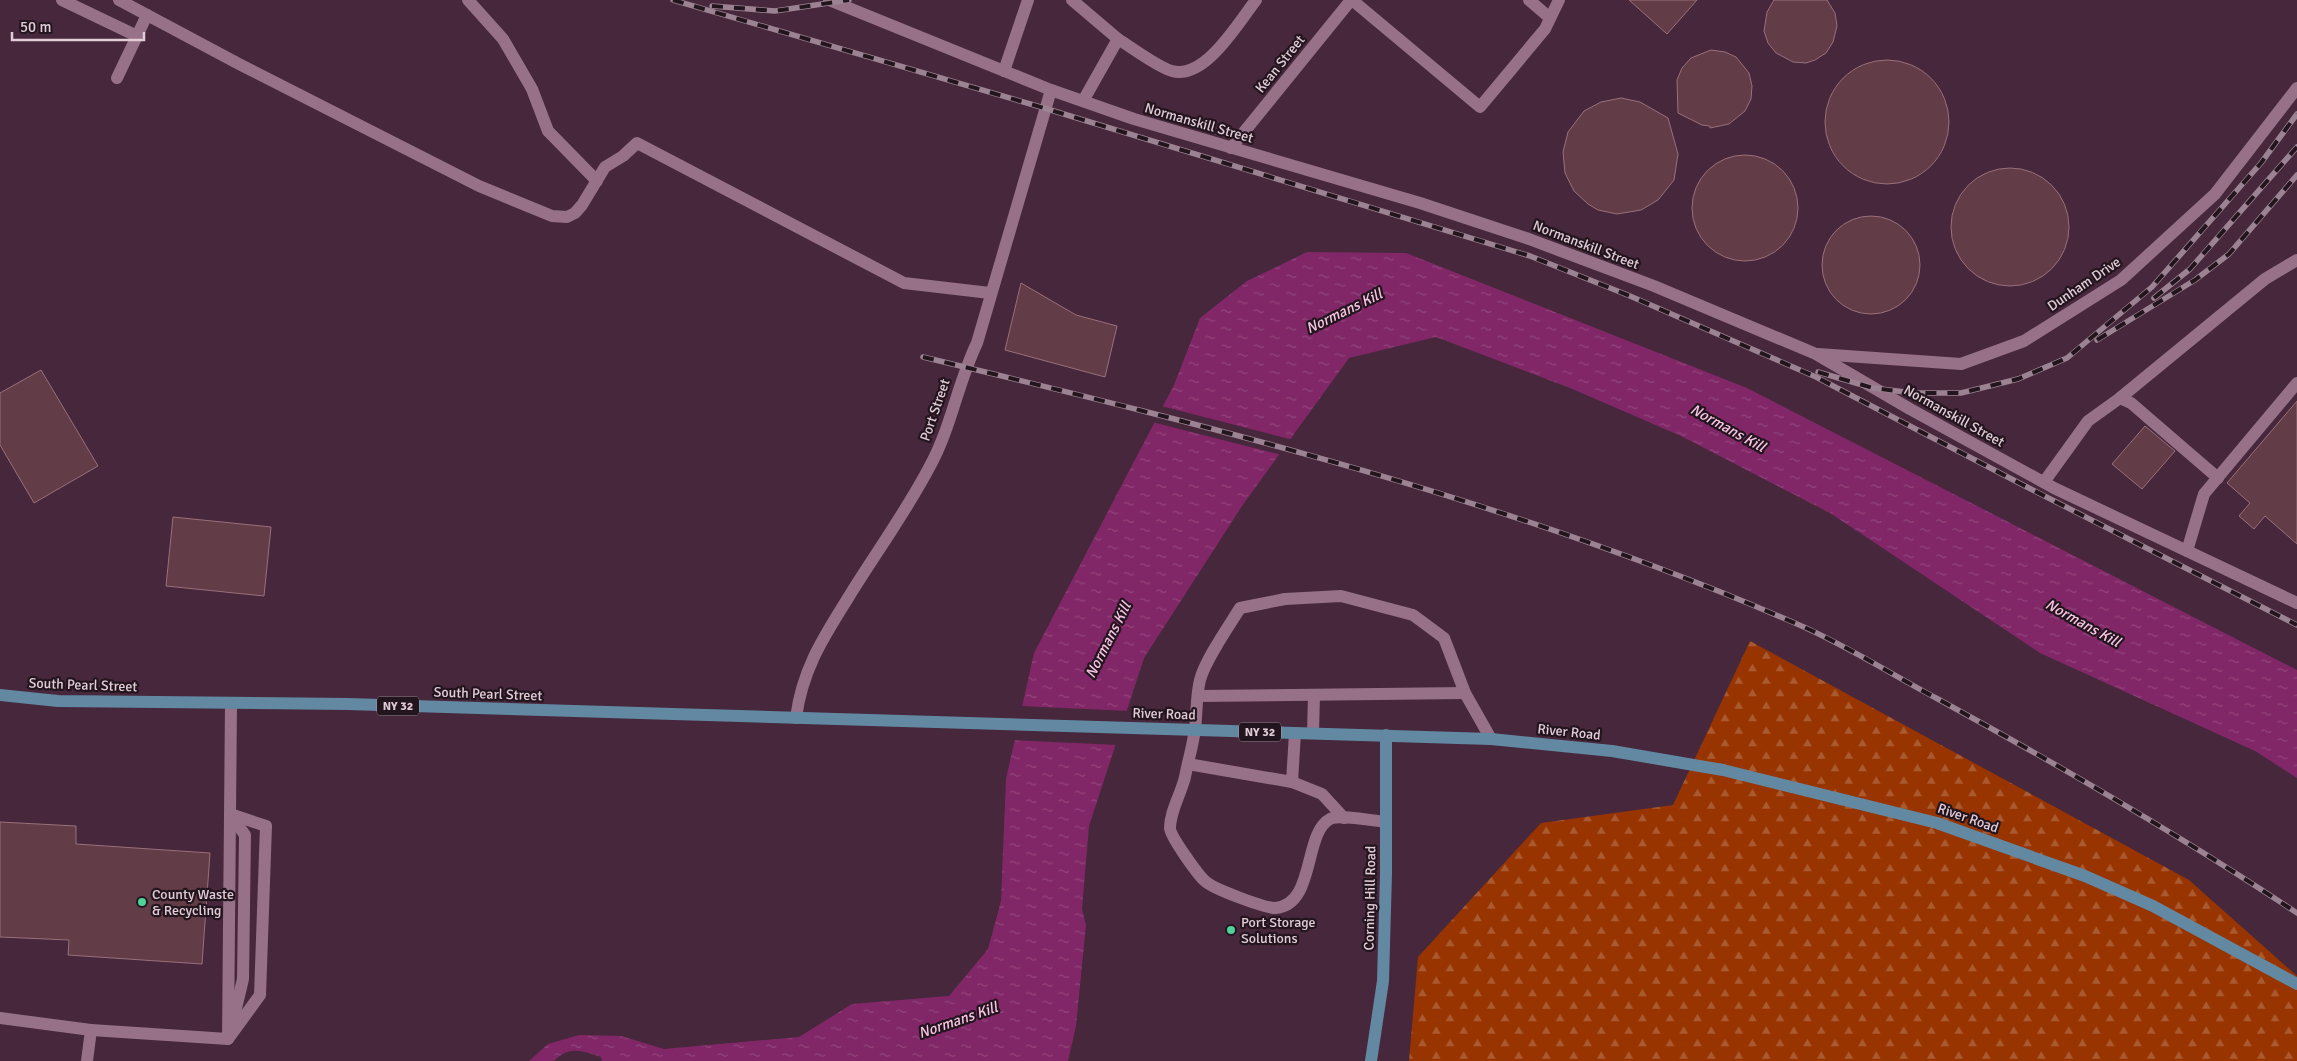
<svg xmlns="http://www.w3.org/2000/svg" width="2297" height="1061" viewBox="0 0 2297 1061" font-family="Signika,sans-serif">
	<defs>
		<pattern id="forest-firs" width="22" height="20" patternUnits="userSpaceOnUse" patternTransform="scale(1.25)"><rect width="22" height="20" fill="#973400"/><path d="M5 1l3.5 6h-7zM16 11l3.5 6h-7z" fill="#aa5a31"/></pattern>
		<pattern id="water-ripples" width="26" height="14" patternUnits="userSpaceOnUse" patternTransform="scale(1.25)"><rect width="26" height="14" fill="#812767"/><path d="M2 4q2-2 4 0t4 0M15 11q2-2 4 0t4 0" fill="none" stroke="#93457c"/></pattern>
	</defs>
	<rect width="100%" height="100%" fill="#46273b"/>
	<polygon fill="url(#forest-firs)" points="1750,641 2189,880 2297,976 2297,1061 1409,1061 1418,957 1541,823 1673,805"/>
	<path fill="url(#water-ripples)" d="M1307,252L1406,253L1747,388L2297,670V778L2255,751L2040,653L1830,513L1681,436L1570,388L1436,337L1349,358L1242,506L1144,658L1089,826L1082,909L1086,925L1076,1026L1068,1061H602L601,1057C583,1051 569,1045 554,1061H529L548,1044L579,1035L621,1036L664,1049L799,1037L852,1004L949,996L988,949L1001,901L1006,779L1034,653L1174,385L1200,318L1247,281Z"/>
	<g fill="#46273b">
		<polygon points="1161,406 1293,440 1282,455 1152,422"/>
		<polygon points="1020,706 1129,711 1118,745 1012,740"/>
	</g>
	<g fill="#623c46" stroke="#9a707b">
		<polygon points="1629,0 1697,0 1667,34"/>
		<polygon points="1774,0 1827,0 1835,13 1837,26 1833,42 1826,53 1815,60 1806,63 1793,62 1776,53 1768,43 1764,31 1767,12"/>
		<polygon points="1711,50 1725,52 1736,57 1749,73 1752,86 1751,99 1745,111 1729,124 1710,128 1710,126 1702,125 1678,113 1677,80 1682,68 1691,58"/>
		<circle cx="1887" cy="122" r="62"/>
		<polygon points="1621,98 1640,102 1668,118 1678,154 1674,180 1658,200 1641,210 1617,214 1598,210 1588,204 1574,191 1565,173 1563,152 1568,132 1584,111 1601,102"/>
		<circle cx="1745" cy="208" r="53"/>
		<circle cx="2010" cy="227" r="59"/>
		<circle cx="1871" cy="265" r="49"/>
		<polygon points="1021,283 1076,315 1117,326 1105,377 1005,350"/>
		<polygon points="41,370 98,466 34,503 0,445 0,393"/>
		<polygon points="2297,401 2297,544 2265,516 2254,529 2239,516 2250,503 2227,483"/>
		<polygon points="2145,426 2175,451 2142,489 2112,464"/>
		<polygon points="173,517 271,527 264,596 166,586"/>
		<polygon points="0,822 76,826 76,844 210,853 202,964 68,955 69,940 0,937"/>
	</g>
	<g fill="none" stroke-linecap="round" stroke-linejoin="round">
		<g stroke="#967188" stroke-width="12">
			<polyline points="62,0 137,36"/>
			<polyline points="119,0 239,64 479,186 552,216 567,217 575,213 582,205 605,167 623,156 637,143 904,283 990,293"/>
			<polyline points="468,0 503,39 532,89 548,131 597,181"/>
			<polyline points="829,0 1051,90 1134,119 1420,203 1529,239 1654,286 1816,354 1910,409 2054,488 2297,603"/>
			<polyline points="1072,0 1118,39"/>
			<polyline points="1352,0 1480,107 1545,29 1559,0"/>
			<polyline points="1529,0 1550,18"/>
			<polyline points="1004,71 1028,0"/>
			<polyline points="117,78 147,15"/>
			<path d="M1083,101L1118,39C1131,47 1159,68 1172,71C1205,80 1238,23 1256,0"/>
			<polyline points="1231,148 1351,0"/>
			<polyline points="1818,354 1961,364 2024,341 2121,280 2215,194 2297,88"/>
			<polyline points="2120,398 2265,279 2297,260"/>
			<polyline points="2044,482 2088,421 2120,398 2131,403 2218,478"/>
			<polyline points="2187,551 2204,494 2297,383"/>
			<polyline points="1198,696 1465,693"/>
			<path d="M796,718C802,670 823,638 848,598C875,554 906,512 930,466C951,428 958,382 977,343L1051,90"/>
			<polyline points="1313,733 1314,695"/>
			<polyline points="1188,764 1292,782 1295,733"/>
			<polyline points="1292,782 1322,794 1344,818"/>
			<polyline points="230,814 245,835 243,979 234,1017"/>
			<path d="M1386,822C1374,821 1340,814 1330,819C1303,833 1316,905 1275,908C1265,908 1213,889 1205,881C1198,875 1170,836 1170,828C1170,811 1181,794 1185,777C1188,761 1193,745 1195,729C1197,713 1196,696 1200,680C1205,660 1229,626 1240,608L1285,599L1341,596L1413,615L1444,638L1465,693L1491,739"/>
			<polyline points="0,1018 91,1030 87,1061"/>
			<polyline points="91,1030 228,1039 231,703"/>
			<polyline points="228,1039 260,995 266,826 230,814"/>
		</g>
		<g stroke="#6288a2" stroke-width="12">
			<polyline points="0,695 58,701 348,704 1491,739 1612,751 1723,770 1937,823 2085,876 2153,906 2297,984"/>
			<polyline points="1371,1061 1383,981 1386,874 1386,735"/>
		</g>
		<g stroke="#9c8393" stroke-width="5.5">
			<g id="rail">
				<polyline points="673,0 1044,108 1530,256 1630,296 1816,377 2023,485 2297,625"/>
				<polyline points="712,6 775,11 849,0"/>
				<polyline points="2154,298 2190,269 2297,147"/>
				<polyline points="2097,340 2195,280 2229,254 2297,175"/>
				<path d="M923,357C1219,428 1517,502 1797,624C1844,644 1891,674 1936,698C2059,765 2181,836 2297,913"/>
				<polyline points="1818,372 1873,388 1913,393 1961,393 2018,379 2067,358 2152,287 2261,163 2297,114"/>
			</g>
		</g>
		<use href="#rail" stroke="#23151e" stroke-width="4" stroke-dasharray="11" stroke-linecap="butt"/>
	</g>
	<g fill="#4ed39a" stroke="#23151e" stroke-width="2">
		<circle cx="142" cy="902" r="5"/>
		<circle cx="1231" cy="930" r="5"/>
	</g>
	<g text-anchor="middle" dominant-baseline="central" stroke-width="4.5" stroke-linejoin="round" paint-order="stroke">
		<g fill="#23151e" stroke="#a895a0" stroke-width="1">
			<rect x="377" y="696.5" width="42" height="19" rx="4"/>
			<rect x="1239" y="722.5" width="42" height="19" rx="4"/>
		</g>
		<g font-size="12" font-weight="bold" fill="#e1ccd8">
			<text x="398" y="706">NY 32</text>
			<text x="1260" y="732">NY 32</text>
		</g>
		<g font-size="14" fill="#e1ccd8" stroke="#23151e">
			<text transform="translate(1280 64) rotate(-51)">Kean Street</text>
			<text transform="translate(1199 123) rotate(16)">Normanskill Street</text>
			<text transform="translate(1586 245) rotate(21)">Normanskill Street</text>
			<text transform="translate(2084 284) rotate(-34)">Dunham Drive</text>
			<text transform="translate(935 410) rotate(-71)">Port Street</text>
			<text transform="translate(1954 416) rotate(29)">Normanskill Street</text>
			<text transform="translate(83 685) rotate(2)">South Pearl Street</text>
			<text transform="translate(488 694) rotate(2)">South Pearl Street</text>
			<text transform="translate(1164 714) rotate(2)">River Road</text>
			<text transform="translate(1569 732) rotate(6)">River Road</text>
			<text transform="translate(1968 818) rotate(19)">River Road</text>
			<text transform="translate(1370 898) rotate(-89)">Corning Hill Road</text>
		</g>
		<g font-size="14" fill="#e1ccd8" stroke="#23151e" text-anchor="start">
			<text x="152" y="894">County Waste<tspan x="152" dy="16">&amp; Recycling</tspan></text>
			<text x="1241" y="922">Port Storage<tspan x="1241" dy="16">Solutions</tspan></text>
		</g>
		<g font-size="15" font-style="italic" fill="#f7c4e3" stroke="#23151e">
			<text transform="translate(1344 311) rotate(-26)">Normans Kill</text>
			<text transform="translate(1728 428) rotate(29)">Normans Kill</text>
			<text transform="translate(2083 623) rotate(29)">Normans Kill</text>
			<text transform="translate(1108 640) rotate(-63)">Normans Kill</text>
			<text transform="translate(958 1020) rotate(-19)">Normans Kill</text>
		</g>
	</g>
	<path d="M12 32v8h132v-8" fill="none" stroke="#e1ccd8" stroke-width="2.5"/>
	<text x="20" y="32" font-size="15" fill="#e1ccd8" stroke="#23151e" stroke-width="4" paint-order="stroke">50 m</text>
</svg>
